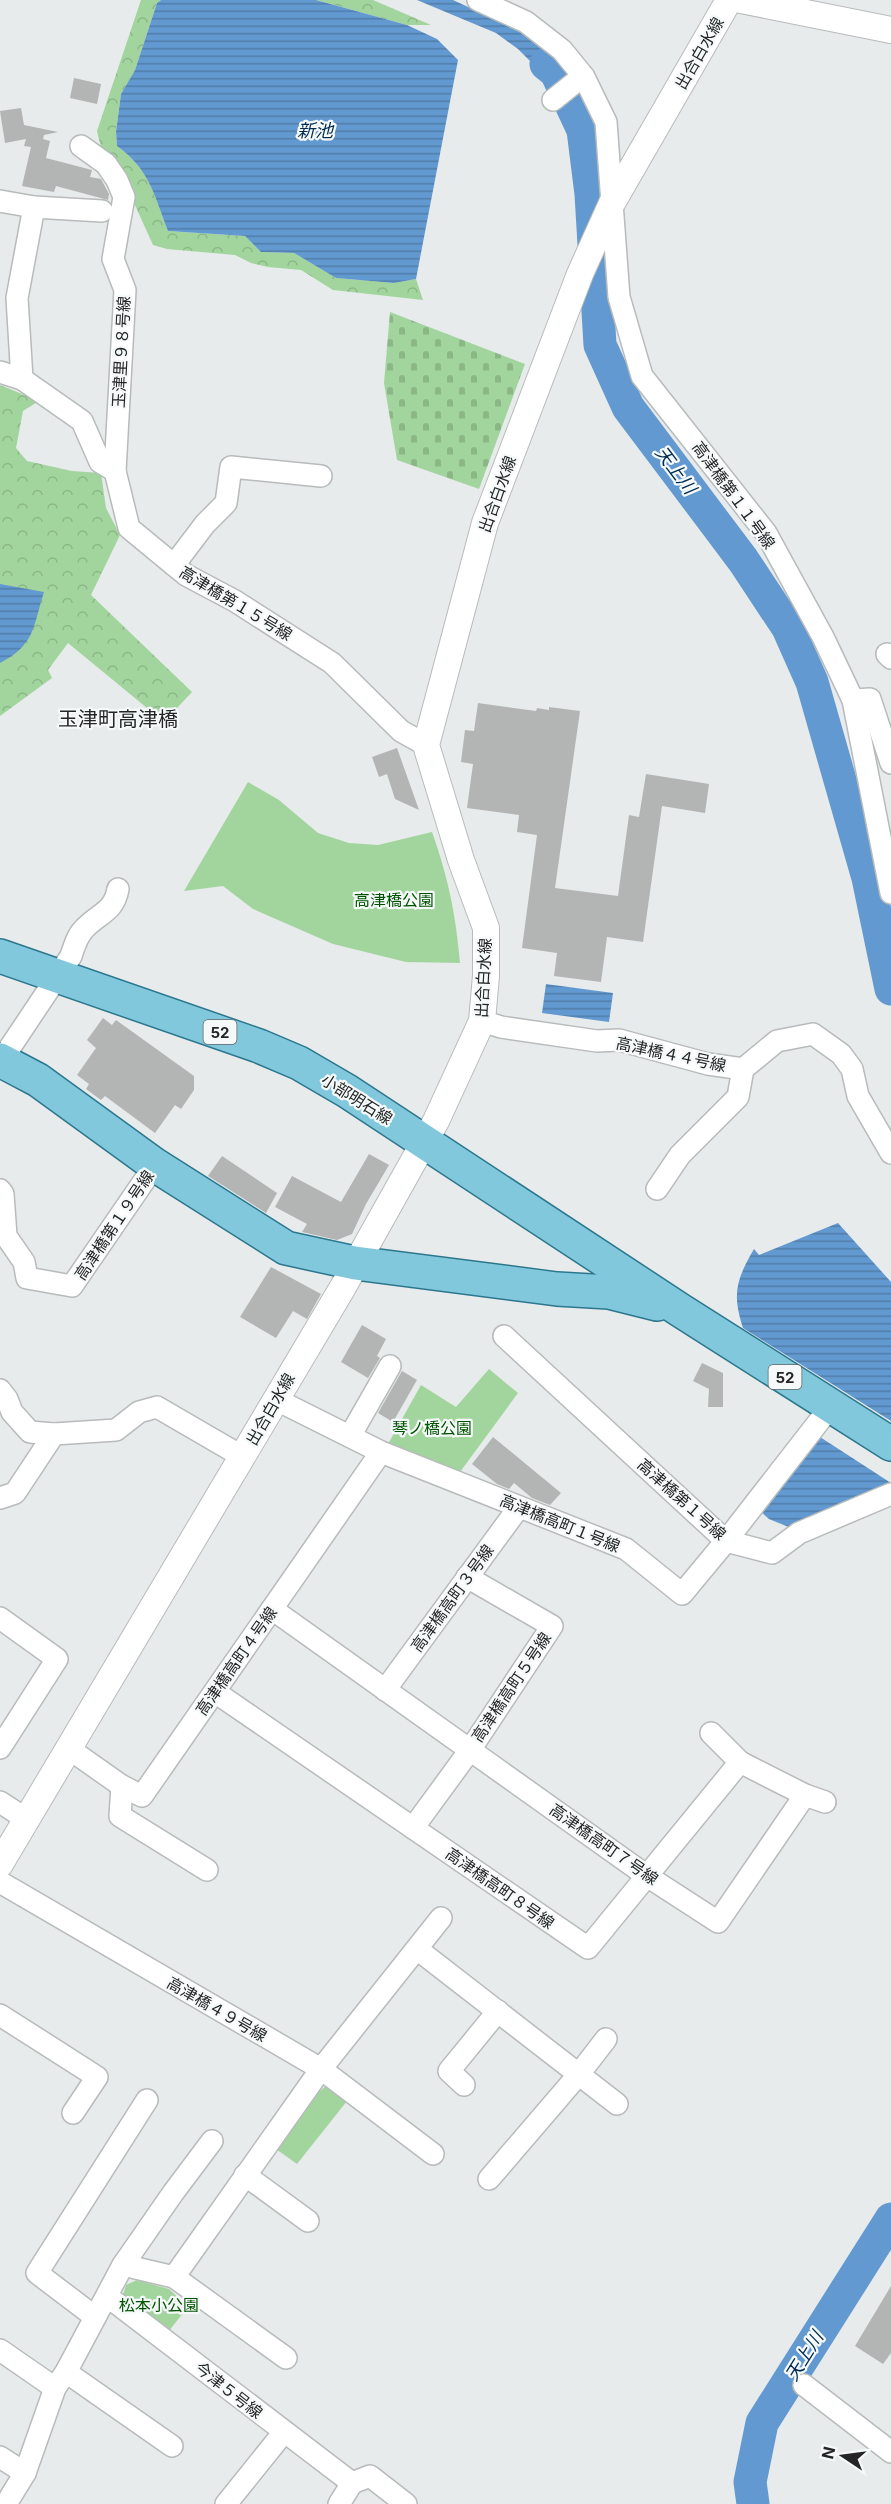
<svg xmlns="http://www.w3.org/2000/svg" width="891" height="2504" viewBox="0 0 891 2504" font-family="Inter,'Noto Sans JP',sans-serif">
	<defs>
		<pattern id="forest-crowns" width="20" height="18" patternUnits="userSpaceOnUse" patternTransform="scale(1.5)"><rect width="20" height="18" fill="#a2d59d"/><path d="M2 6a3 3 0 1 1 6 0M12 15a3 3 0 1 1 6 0" fill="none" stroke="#8bb787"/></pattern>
		<pattern id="cemetery-stones" width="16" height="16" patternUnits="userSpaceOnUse" patternTransform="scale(1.5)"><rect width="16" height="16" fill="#a2d59d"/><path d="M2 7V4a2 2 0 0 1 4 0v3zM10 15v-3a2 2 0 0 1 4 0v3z" fill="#8bb787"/></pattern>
		<pattern id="water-rules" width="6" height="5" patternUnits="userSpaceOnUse" patternTransform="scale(1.5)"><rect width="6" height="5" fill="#6299d0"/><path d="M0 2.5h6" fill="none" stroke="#517da9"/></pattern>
	</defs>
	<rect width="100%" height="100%" fill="#e7ebeb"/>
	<g fill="url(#forest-crowns)">
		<path d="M141,0H161L157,3L135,70L121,94L116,132L117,146C150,170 154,195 168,231L245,236L261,252L294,253L336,278L394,283L416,279L423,300L333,290L301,270L268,267L251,263L235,255L167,249L153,245L129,192L102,152L97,131Z"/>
		<polygon points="316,0 373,0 431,25 407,25"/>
		<polygon points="0,385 39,401 23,411 16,448 27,461 72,471 101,473 106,508 120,535 91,595 192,692 164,722 68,643 48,670 52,678 0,716"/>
	</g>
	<polygon fill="url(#cemetery-stones)" points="390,312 525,364 479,489 397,460 384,383"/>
	<g fill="#a2d59d">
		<path d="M248,782L279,800L318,833L349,843L378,845L432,832C448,877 456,915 460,963L406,962L333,944L253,909L223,886L184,891Z"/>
		<polygon points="489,1369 518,1393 460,1472 388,1444 421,1385 456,1407"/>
		<polygon points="327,2085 347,2101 297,2164 276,2149 309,2100"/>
		<polygon points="137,2280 169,2289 188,2307 168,2332 125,2304 123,2295 126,2285"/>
	</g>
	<g fill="url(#water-rules)">
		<path d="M161,0H316L407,25L437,39L458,60L416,279L394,283L336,278L294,253L261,252L245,236L168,231C154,195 150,170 117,146L116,132L121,94L135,70L157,3Z"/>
		<polygon points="417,0 453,0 516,29 547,53 572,78 557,89 552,82 548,85 542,79 545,76 518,49 496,33"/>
		<path d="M0,584L44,592C33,627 35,645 0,663Z"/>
		<polygon points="546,984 613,993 609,1022 542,1013"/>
		<path d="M838,1223L891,1282V1421L743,1328C732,1294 736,1280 754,1249L759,1255Z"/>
		<polygon points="820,1437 891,1483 891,1486 791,1528 769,1519 760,1511"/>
	</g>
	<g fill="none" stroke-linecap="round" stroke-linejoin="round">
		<g stroke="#6299d0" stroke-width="33">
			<polyline points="546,64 556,72 583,130 591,194 600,345 628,407 743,560 788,628 812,682 868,878 891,989"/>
			<polyline points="753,2504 750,2482 762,2423 891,2219"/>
		</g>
	</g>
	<g fill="#b2b5b4">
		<polygon points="74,78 101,84 97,104 70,98"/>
		<polygon points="21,108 24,125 58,132 44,135 43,139 50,141 46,158 92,170 90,177 101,179 109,194 108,200 56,186 54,192 22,186 31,147 24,146 26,139 5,143 0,111"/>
		<polygon points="478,703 536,711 537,708 549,710 549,707 580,711 555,888 618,896 629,815 639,817 646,774 709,784 705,813 662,806 643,942 607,937 601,982 554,976 557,953 522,948 537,835 517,832 519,815 467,808 473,764 461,762 465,730 474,731"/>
		<polygon points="397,748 419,810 395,799 387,774 379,777 372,757"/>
		<polygon points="103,1018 112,1025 116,1020 194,1076 194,1090 181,1109 175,1105 155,1133 105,1096 101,1100 86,1089 89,1084 77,1075 96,1048 87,1040"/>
		<polygon points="369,1154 389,1165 366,1204 352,1234 337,1240 302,1232 307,1224 275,1207 292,1176 341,1202"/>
		<polygon points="222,1156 277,1193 266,1213 208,1176"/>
		<polygon points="271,1267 321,1294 307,1319 293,1311 276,1338 240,1317"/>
		<polygon points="362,1325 386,1339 377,1356 380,1358 368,1378 341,1362"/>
		<polygon points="702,1363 723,1373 723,1407 708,1407 709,1389 693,1381"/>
		<polygon points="402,1371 417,1380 393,1422 378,1413"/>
		<polygon points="493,1437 561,1493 550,1505 532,1498 514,1483 509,1489 497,1484 472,1464"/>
		<polygon points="891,2286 891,2353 883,2364 855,2346"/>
	</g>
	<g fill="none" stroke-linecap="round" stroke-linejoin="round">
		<g stroke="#b8bbbb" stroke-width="24">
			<g id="minor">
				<polyline points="478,0 526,22 562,50 584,77 606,122 619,297 642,376 766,533 823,637 853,700 891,893"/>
				<polyline points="553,100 583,76"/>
				<polyline points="81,146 106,164 117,180 124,197 113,259 125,290 115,471"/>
				<polyline points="0,201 34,207"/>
				<polyline points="0,372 22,379 82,421 100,462 115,471 129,528 186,575 235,601 332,663 401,731 426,745"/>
				<polyline points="22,379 17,298 34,207 102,211"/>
				<polyline points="174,565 205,524 226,503 231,467 321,476"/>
				<polyline points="887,654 891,658"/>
				<polyline points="853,700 870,699 891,763"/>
				<polyline points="482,1021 501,1027 597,1041 619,1040 708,1064 743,1069 777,1041 813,1034 841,1054 852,1069 858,1096 891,1153"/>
				<path d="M1,1061L71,956C74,947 77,936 84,929C99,913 114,912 118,889"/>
				<polyline points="657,1189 680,1155 738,1097 743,1069"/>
				<polyline points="0,1190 3,1194 6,1236 24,1262 27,1278 72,1286 155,1165"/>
				<polyline points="504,1336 726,1541 772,1553 799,1533 891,1494"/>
				<polyline points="0,1390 7,1399 12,1412 30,1432 54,1434"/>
				<polyline points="275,1399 381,1452 626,1549 682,1594 726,1541 831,1406"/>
				<polyline points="350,1436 390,1366"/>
				<polyline points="0,1498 15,1493 54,1434 116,1430 139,1412 157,1407 243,1457"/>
				<polyline points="272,1609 647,1876 718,1922 805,1795 740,1762 711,1733"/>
				<polyline points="0,1618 57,1659 0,1748"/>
				<polyline points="385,1690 519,1507"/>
				<polyline points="215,1692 588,1948 740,1762"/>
				<polyline points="68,1748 122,1786 142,1796 381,1452"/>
				<polyline points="122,1786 120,1816 207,1870"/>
				<polyline points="805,1795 825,1802"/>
				<polyline points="0,1802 26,1819"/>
				<polyline points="413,1828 470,1750 552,1626 467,1577"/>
				<polyline points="0,1882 321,2069 174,2277"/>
				<polyline points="417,1949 617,2104"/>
				<polyline points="0,2015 97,2077 73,2113"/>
				<polyline points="464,2085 449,2071 498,2011"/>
				<polyline points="433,2154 321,2069 441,1918"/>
				<polyline points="245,2175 308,2221"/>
				<polyline points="489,2179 579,2074 606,2039"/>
				<polyline points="123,2265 173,2193 212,2141"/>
				<polyline points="107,2296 352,2483"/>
				<polyline points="95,2317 37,2273 147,2100"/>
				<polyline points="0,2350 55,2388"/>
				<polyline points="66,2372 172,2446"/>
				<polyline points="804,2385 891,2452"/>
				<polyline points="0,2457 25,2473"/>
				<polyline points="352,2483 370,2476 406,2504"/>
				<polyline points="6,2504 25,2473 55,2388 66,2372 123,2265 174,2277 286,2358"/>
				<polyline points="226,2504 284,2432"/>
				<polyline points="339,2504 352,2483"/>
			</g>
		</g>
		<g stroke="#b8bbbb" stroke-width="28">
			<g id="tertiary">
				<polyline points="741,0 891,30"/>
				<polyline points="0,1864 343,1287 436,1121 482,1021 486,976 486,928 461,860 426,745 485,523 580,274 612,203 729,0"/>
			</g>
		</g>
		<g stroke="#2b778e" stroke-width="36">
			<g id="primary">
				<polyline points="0,956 259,1046 299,1063 347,1091 680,1310 891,1444"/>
				<polyline points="0,1060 38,1080 155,1165 286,1248 355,1263 557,1289 609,1292 657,1304"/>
			</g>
		</g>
		<use href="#minor" stroke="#fff" stroke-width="21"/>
		<use href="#tertiary" stroke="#fff" stroke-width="26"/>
		<use href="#primary" stroke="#82c8dd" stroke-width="33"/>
	</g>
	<g text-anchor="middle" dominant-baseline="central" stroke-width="4.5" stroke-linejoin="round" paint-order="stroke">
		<g fill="#f5f9f9" stroke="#636565" stroke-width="1.5">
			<rect x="203.5" y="1020" width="33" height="24" rx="4.5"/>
			<rect x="768.5" y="1365" width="33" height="24" rx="4.5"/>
		</g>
		<g font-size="15" font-weight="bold" fill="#242626">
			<text x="220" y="1032">52</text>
			<text x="785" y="1377">52</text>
		</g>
		<g font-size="16" fill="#242626" stroke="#f5f9f9">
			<text transform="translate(699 53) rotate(-60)">出合白水線</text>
			<text transform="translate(121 352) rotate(-87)">玉津里９８号線</text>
			<text transform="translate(497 494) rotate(-70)">出合白水線</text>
			<text transform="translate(734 495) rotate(54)">高津橋第１１号線</text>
			<text transform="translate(236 603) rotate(31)">高津橋第１５号線</text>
			<text transform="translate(483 978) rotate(-87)">出合白水線</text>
			<text transform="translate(671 1054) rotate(12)">高津橋４４号線</text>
			<text transform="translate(357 1099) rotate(32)">小部明石線</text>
			<text transform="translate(114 1225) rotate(-56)">高津橋第１９号線</text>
			<text transform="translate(270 1409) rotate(-60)">出合白水線</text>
			<text transform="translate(682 1499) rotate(42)">高津橋第１号線</text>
			<text transform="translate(560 1523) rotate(22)">高津橋高町１号線</text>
			<text transform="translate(452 1598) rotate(-54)">高津橋高町３号線</text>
			<text transform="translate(236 1661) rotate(-55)">高津橋高町４号線</text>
			<text transform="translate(511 1687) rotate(-56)">高津橋高町５号線</text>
			<text transform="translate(604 1844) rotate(35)">高津橋高町７号線</text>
			<text transform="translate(500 1888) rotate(35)">高津橋高町８号線</text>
			<text transform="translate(217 2009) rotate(30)">高津橋４９号線</text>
			<text transform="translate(229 2390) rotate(38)">今津５号線</text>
		</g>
		<g font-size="16" fill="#005400" stroke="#f5f9f9">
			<text x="394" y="900">高津橋公園</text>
			<text x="432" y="1428">琴ノ橋公園</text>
			<text x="159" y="2305">松本小公園</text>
		</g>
		<g font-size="18" font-style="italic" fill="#012c4f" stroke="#f5f9f9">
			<text x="315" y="130">新池</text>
			<text transform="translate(676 470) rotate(53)">天上川</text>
			<text transform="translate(804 2356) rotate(-58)">天上川</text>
		</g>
		<g font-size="20" fill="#242626" stroke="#f5f9f9">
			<text x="118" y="719">玉津町高津橋</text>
		</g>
	</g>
	<g transform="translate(843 2456) rotate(283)" stroke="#f5f9f9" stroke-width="4.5" paint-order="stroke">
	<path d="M0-4.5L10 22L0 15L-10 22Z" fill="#242626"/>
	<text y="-9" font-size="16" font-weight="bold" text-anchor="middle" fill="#242626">N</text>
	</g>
</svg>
